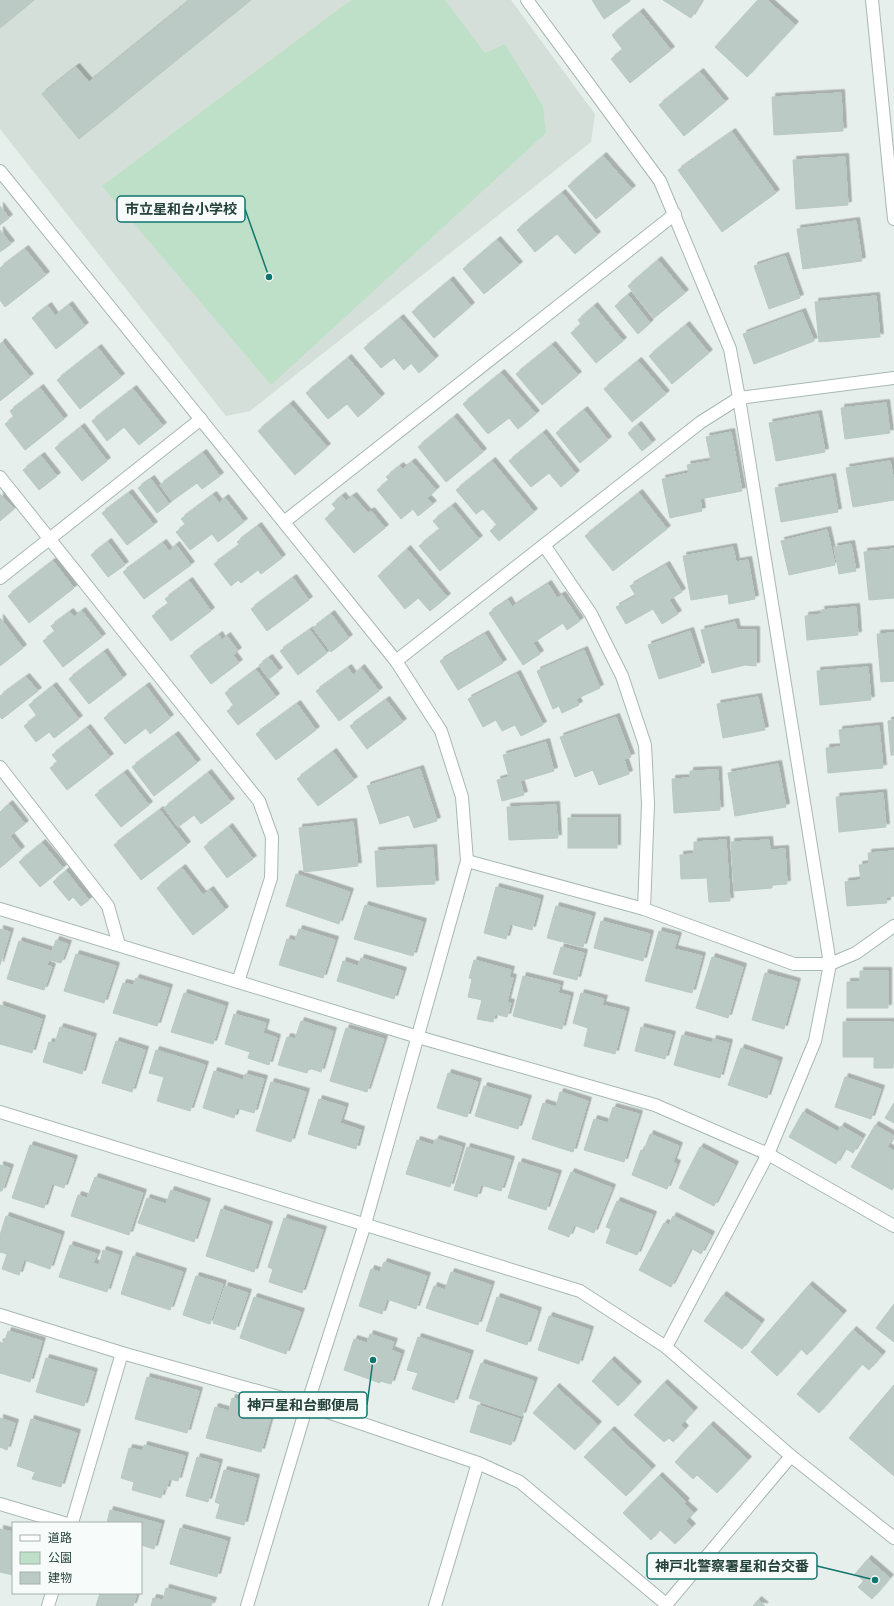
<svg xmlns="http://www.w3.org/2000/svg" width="894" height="1606" viewBox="0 0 894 1606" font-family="'Archivo Narrow','Noto Sans JP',sans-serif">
	<defs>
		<filter id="shadow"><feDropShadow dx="3.5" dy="-3.5" stdDeviation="0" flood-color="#0004"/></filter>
	</defs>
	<rect width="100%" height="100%" fill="#e6efeb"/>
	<polygon fill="#d4dfda" points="0,0 511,0 595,114 591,142 250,411 226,416 0,129"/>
	<polygon fill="#bfe0c8" points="351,0 445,0 485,53 505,44 543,106 546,133 271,385 102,186"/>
	<g fill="#bbcac4" stroke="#b8c9c2" filter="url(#shadow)">
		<polygon points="0,0 34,0 0,28"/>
		<polygon points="190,0 251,0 79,139 42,94 76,67 89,82"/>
		<polygon points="592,0 629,0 630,1 604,19"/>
		<polygon points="663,0 702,0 691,18"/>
		<polygon points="758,0 767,0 795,25 747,77 715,47"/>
		<polygon points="640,12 671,50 630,83 611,59 623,50 612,35"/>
		<polygon points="700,72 725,102 684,136 659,105"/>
		<polygon points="841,93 843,131 774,135 772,97"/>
		<polygon points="732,132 776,193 722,232 678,170"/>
		<polygon points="603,156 632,189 596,219 568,186"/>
		<polygon points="845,157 848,205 796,209 793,160"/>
		<polygon points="562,193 597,235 575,254 557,234 535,252 517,230"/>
		<polygon points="0,206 9,218 0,225"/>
		<polygon points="856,221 862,261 803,269 797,229"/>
		<polygon points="0,230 11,244 0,252"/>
		<polygon points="497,240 519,265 484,294 463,269"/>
		<polygon points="25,249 46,275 5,307 0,300 0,268"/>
		<polygon points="785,256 800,298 769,309 754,266"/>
		<polygon points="658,260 685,293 654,318 628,286"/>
		<polygon points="450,280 471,306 434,338 412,312"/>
		<polygon points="628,295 650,323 638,334 615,306"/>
		<polygon points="876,296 880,337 819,342 815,302"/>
		<polygon points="69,305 85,326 56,349 32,318 48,306 55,316"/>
		<polygon points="594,306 623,341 596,363 571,333 581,324 578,320"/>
		<polygon points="802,312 814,341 754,364 743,334"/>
		<polygon points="400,318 435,359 419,373 411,363 404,370 394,358 381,368 364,348"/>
		<polygon points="686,325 709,353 672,384 649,356"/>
		<polygon points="2,342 30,377 0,401 0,344"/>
		<polygon points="552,345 578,375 542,405 516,374"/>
		<polygon points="98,348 121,377 80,409 57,380"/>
		<polygon points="348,358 381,397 358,417 347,404 328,419 306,393"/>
		<polygon points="638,361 666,394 632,422 604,389"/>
		<polygon points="501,373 536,414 518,429 509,418 488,434 463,404"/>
		<polygon points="40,388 64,419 25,450 5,424 14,417 10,411"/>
		<polygon points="133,389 163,426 139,445 124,427 107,441 92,421"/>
		<polygon points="886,403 890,433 845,439 841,408"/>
		<polygon points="290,404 327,447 295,475 258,431"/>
		<polygon points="584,410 608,440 580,463 556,433"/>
		<polygon points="818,414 825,452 776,461 769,423"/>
		<polygon points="454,417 483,452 446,482 418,447"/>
		<polygon points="638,425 652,443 642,451 628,433"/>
		<polygon points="81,427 107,461 82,481 55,448"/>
		<polygon points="731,432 742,491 700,499 702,511 670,518 662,479 689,473 687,465 711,461 706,437"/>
		<polygon points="543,433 576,474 561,487 549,473 531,487 509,461"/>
		<polygon points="203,453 220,476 202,489 197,483 172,501 160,485"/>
		<polygon points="41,456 57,476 39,490 23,470"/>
		<polygon points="492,461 534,512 499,541 490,531 497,525 483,509 476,514 456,490"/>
		<polygon points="890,461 894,481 894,500 853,507 846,468"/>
		<polygon points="412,462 436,490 427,498 433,504 418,516 413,509 401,519 377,490 389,480 386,477 400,466 403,469"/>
		<polygon points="832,477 838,512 781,522 775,488"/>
		<polygon points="151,479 169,504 157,513 138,488"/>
		<polygon points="129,493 154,525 127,545 102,513"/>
		<polygon points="639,493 667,529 613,571 585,536"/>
		<polygon points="0,494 14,509 0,521"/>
		<polygon points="213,495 219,503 225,498 244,522 218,542 212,534 190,550 176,532 186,525 181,519"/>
		<polygon points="342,496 346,501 353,496 368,513 371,511 385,528 354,553 325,519 336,509 332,504"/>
		<polygon points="452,506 479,539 440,571 419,546 440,529 433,521"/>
		<polygon points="258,526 282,558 261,574 258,570 241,583 238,580 231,586 214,564 240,545 237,542"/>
		<polygon points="827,530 835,565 789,575 781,541"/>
		<polygon points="108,542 125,565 108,577 91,555"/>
		<polygon points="163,543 169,551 176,545 191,565 144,599 123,572"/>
		<polygon points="851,544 856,571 839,574 834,547"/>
		<polygon points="733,547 736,562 748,560 755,599 729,604 728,594 691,600 683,556"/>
		<polygon points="407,549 447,597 430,611 418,598 405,609 378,576"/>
		<polygon points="894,549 894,598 869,600 864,552"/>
		<polygon points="53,561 74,588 29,623 8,596"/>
		<polygon points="666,565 682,592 669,600 678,614 662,624 653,609 626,624 616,607 636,596 630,586"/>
		<polygon points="293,578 309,600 267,631 251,609"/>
		<polygon points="189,581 211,611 171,641 152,616 169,604 165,599"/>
		<polygon points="548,584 557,598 562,595 580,621 567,630 563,623 533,643 540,654 523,665 489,613 508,600 512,607"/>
		<polygon points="856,607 858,635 807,640 805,616 822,614 821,610"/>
		<polygon points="82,611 102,637 63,667 43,641 55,632 51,626 70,612 74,617"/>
		<polygon points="331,614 349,638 331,652 313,628"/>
		<polygon points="0,618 23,648 0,666"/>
		<polygon points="735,622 737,630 756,630 756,666 745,665 712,673 701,630"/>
		<polygon points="310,630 327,653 298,675 280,651"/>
		<polygon points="690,631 701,666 659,679 648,645"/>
		<polygon points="894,633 894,681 881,682 877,634"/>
		<polygon points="485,634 503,663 458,690 440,661"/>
		<polygon points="219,635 222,640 227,636 238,651 233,655 239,663 211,684 190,656"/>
		<polygon points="584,650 600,688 576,699 579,705 562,713 559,706 553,709 537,671"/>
		<polygon points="104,652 123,678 89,704 69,679"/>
		<polygon points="269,658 279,671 269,679 259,665"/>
		<polygon points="868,667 871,700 820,705 817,671"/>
		<polygon points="348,668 353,675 361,668 379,691 339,721 316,691"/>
		<polygon points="256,670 276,697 238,725 227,711 234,706 225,693"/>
		<polygon points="517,674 543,725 521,736 515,725 502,731 496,720 483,727 468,699"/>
		<polygon points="26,677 38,691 2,719 0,717 0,696"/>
		<polygon points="53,686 79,719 54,738 49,732 36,742 24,726 37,716 29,705"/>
		<polygon points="146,686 170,718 150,734 146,728 125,744 104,718"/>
		<polygon points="758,697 765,730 723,738 717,704"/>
		<polygon points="386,700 403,722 367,749 350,726"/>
		<polygon points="297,704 316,730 276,760 256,734"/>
		<polygon points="616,717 631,757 624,759 629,774 599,785 593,770 575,777 560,737"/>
		<polygon points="894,720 894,755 891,755 888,721"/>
		<polygon points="879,726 883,768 828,773 826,748 841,747 839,730"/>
		<polygon points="87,728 110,757 67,790 50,768 58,762 52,755"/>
		<polygon points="175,735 197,763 154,796 132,767"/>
		<polygon points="546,742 554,771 520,781 524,795 502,801 497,780 509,777 503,755"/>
		<polygon points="333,752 354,780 318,806 297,779"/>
		<polygon points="778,764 786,807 735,816 728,773"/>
		<polygon points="420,769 437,821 414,828 409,815 380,824 367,786"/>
		<polygon points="718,770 720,810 674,813 672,779 690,778 690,771"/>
		<polygon points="124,773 149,805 121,827 95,795"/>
		<polygon points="208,773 231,802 201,824 194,815 178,827 164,808"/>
		<polygon points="883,793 886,827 839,832 836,797"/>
		<polygon points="9,804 25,824 10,836 21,850 0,868 0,812"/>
		<polygon points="556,805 558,838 509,840 507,807"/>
		<polygon points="160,810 187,845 141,880 114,845"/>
		<rect x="568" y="818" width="49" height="30"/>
		<polygon points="353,822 358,866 304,872 299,828"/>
		<polygon points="229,827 253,859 227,878 204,847"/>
		<polygon points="726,840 730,901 709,902 707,878 681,879 680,855 694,854 694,842"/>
		<polygon points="769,840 770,850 785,849 787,884 772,885 772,888 734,891 731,842"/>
		<polygon points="42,843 63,868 40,887 19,862"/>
		<polygon points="433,848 435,884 377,887 375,851"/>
		<polygon points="894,851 894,896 886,897 887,903 847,906 845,882 861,880 859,865 869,864 868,853"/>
		<polygon points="182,868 203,895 210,890 225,910 193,935 157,888"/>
		<polygon points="66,871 89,900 81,906 73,897 69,901 53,882"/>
		<polygon points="296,874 350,892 339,924 286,906"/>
		<polygon points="496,887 540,899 532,930 510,924 506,939 484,933"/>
		<polygon points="365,905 423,922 413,956 354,939"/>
		<polygon points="556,906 592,916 583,947 547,938"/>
		<polygon points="601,921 650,934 643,961 594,948"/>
		<polygon points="0,929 10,932 0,965"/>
		<polygon points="299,929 335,940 323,978 279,965 287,939 295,941"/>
		<polygon points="659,931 678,936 674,949 702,956 692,993 645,981"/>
		<polygon points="56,940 68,944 61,963 49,960"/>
		<polygon points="19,941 51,951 47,965 52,967 44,990 7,979"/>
		<polygon points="561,947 584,953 577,980 553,974"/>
		<polygon points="76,954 116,966 104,1003 64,991"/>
		<polygon points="712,957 743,967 728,1018 696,1008"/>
		<polygon points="361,958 403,971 394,999 337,981 343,961 358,966"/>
		<polygon points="474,960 511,970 509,977 513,978 507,1002 511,1003 507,1017 495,1014 493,1022 477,1019 482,1000 468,997 472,979 469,978"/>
		<polygon points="860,971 888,971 888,1008 847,1008 847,982 860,982"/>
		<polygon points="765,973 797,982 784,1029 752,1020"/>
		<polygon points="523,976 560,985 558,993 570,996 562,1029 513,1016"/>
		<polygon points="136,978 169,988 157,1026 113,1013 123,983 133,985"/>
		<polygon points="184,993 225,1006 213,1044 171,1032"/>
		<polygon points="581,993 604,999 602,1005 626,1011 615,1054 584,1046 588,1028 573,1023"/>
		<polygon points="0,1005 42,1019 32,1053 0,1044"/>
		<polygon points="234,1014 266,1023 263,1033 277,1038 269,1065 248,1058 250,1052 225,1044"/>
		<polygon points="301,1021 333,1031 321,1072 309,1068 307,1073 278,1065 287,1037 295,1039"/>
		<polygon points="843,1022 893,1022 893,1068 874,1068 874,1057 843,1057"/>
		<polygon points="60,1027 93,1037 82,1074 43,1062 49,1042 55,1043"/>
		<polygon points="641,1027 672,1035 665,1059 635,1051"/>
		<polygon points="346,1028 384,1039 367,1092 330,1081"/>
		<polygon points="682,1035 712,1043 713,1039 729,1043 720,1078 674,1065"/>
		<polygon points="116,1041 145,1050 132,1092 102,1083"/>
		<polygon points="741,1048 779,1061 767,1098 728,1085"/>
		<polygon points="156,1050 205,1065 190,1111 157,1101 164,1077 149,1073"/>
		<polygon points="214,1071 243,1080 245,1074 264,1079 254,1113 237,1108 234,1118 203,1108"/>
		<polygon points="448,1073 478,1082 467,1117 437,1108"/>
		<polygon points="845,1077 881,1089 871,1119 835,1107"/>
		<polygon points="271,1082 306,1092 291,1142 256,1131"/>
		<polygon points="484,1086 528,1099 518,1129 475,1116"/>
		<polygon points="560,1092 588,1101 573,1152 532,1139 543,1103 556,1107"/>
		<polygon points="319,1099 345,1107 340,1123 361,1130 356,1149 308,1134"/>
		<polygon points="894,1103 894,1123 885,1118"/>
		<polygon points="613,1107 639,1114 624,1162 584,1150 594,1119 608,1123"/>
		<polygon points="803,1112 838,1132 841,1126 862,1138 853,1153 845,1148 836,1164 789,1137"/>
		<polygon points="875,1125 894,1136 887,1147 894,1151 894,1187 892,1190 851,1167"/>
		<polygon points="650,1134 679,1146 673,1162 677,1164 667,1189 632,1175 641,1150 644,1151"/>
		<polygon points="436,1139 462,1147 450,1187 406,1174 417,1140 433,1145"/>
		<polygon points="30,1145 74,1159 64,1188 52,1184 44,1208 12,1198"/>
		<polygon points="467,1147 511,1160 501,1191 481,1185 477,1197 454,1190"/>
		<polygon points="700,1147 735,1165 714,1206 679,1188"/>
		<polygon points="519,1162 558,1174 546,1210 508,1198"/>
		<polygon points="0,1165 10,1168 2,1191 0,1191"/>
		<polygon points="571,1172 612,1188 594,1233 574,1225 569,1237 548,1229"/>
		<polygon points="95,1177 143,1193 129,1235 71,1216 78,1195 87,1198"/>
		<polygon points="171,1190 207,1202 194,1242 138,1223 147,1198 166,1204"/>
		<polygon points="617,1201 653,1215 637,1255 606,1243 611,1229 606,1227"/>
		<polygon points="221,1209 269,1225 254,1272 206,1256"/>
		<polygon points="6,1216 61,1235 50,1269 24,1260 19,1275 2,1269 7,1254 0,1252 0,1235"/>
		<polygon points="673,1216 711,1235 701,1254 691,1248 671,1287 639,1270 664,1223 669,1225"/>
		<polygon points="284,1218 323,1230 302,1293 269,1282 273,1269 268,1267"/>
		<polygon points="70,1245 97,1254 93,1263 99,1265 103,1250 119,1255 107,1292 59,1277"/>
		<polygon points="133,1256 183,1272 170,1310 121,1294"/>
		<polygon points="384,1262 427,1276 416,1309 387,1299 382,1314 359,1306 371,1269 380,1272"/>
		<polygon points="451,1272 491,1285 478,1325 426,1308 434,1286 445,1290"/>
		<polygon points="196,1276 223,1284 210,1324 183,1315"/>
		<polygon points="809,1285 843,1314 807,1355 801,1349 777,1376 751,1352"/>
		<polygon points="225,1286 248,1293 235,1330 213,1323"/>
		<polygon points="723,1295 761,1323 742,1349 704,1321"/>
		<polygon points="254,1297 301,1312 286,1354 240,1338"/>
		<polygon points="497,1297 538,1311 527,1345 486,1331"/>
		<polygon points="894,1304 894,1342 876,1328"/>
		<polygon points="549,1316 590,1330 579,1364 538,1350"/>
		<polygon points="853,1330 882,1355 869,1370 862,1364 819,1413 797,1394"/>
		<polygon points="8,1331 42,1341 30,1382 0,1373 0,1342 4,1344"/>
		<polygon points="370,1334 394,1342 391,1350 401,1354 391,1384 380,1381 380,1383 344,1370 354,1339 367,1343"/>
		<polygon points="418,1337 470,1354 454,1403 412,1389 418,1373 407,1370"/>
		<polygon points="46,1358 94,1372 84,1406 36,1392"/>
		<polygon points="611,1360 638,1385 618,1406 592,1381"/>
		<polygon points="481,1363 534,1381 522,1416 469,1398"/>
		<polygon points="147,1377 199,1391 187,1433 135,1419"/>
		<polygon points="664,1383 694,1411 681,1425 685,1429 673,1442 669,1438 664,1442 634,1415"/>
		<polygon points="894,1385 894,1476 849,1438"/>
		<polygon points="556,1387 598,1425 575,1450 533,1413"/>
		<polygon points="232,1398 273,1409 261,1452 206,1438 215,1407 229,1411"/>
		<polygon points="478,1405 520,1419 511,1445 470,1432"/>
		<polygon points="0,1418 15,1423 7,1450 0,1447"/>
		<polygon points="31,1419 77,1433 61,1487 32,1479 35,1472 17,1466"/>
		<polygon points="710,1425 748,1460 717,1493 697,1475 693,1479 675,1462"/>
		<polygon points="611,1430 652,1469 626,1496 584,1457"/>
		<polygon points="144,1445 185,1456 178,1481 169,1479 166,1490 164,1489 161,1498 132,1490 134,1482 121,1478 129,1448 143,1451"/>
		<polygon points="197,1457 219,1463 208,1502 186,1496"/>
		<polygon points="224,1470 256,1478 244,1525 216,1518 220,1504 215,1502"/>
		<polygon points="659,1476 686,1502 684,1504 694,1513 686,1521 692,1527 675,1544 660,1530 651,1540 623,1513"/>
		<polygon points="110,1510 161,1524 154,1549 141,1545 141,1523 107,1523"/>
		<polygon points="180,1528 227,1541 217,1577 170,1564"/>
		<polygon points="0,1529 13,1532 13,1575 0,1572"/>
		<polygon points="868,1559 890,1578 872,1599 858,1587 864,1581 855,1574"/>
		<polygon points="166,1588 213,1601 211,1606 151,1606 153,1598 163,1600"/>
		<polygon points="100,1593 137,1593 133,1606 96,1606"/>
		<polygon points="758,1600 765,1606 753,1606"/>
	</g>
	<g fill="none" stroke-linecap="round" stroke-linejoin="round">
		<g stroke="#a8b8b2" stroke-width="14">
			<g id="minor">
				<polyline points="527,0 660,181 730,349 739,398 830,964 815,1041 768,1154 666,1347"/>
				<polyline points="872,0 894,219"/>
				<polyline points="0,171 396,661 441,731 462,797 467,861 365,1224 307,1405 247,1606"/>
				<polyline points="0,477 259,801 272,837 271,878 238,982"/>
				<polyline points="284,522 675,214"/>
				<polyline points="544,545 591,614 622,676 645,745 648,804 644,909"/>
				<polyline points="0,578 201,419"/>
				<polyline points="396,661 701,422 739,398 894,378"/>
				<polyline points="0,767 108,906 119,945"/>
				<polyline points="467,861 644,909 794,964 830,964 856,953 894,926"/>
				<polyline points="0,909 418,1037 655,1105 768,1154 894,1226"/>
				<polyline points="0,1112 580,1291 666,1347 791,1456 894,1538"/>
				<polyline points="0,1315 122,1353 307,1405 478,1463 520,1482 666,1604"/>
				<polyline points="0,1504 64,1523"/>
				<polyline points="72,1523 122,1353"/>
				<polyline points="48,1606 52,1593"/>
				<polyline points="435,1606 478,1463"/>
				<polyline points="665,1606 791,1456"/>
			</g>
		</g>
		<use href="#minor" stroke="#fff" stroke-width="12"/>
	</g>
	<path fill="none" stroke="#0f766e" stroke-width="1.5" d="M269 277L245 209M373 1360L367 1405M875 1580L817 1566"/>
	<g fill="#0f766e" stroke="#f7fbf9" stroke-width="1.5">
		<circle cx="269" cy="277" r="4"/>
		<circle cx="373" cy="1360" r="4"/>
		<circle cx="875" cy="1580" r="4"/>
	</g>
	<g fill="#f7fbf9" stroke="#0f766e" stroke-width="1.5">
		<rect x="117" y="196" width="128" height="26" rx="4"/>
		<rect x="239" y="1392" width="128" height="26" rx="4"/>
		<rect x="647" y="1553" width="170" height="26" rx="4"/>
	</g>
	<g font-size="14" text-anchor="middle" font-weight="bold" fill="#24423a">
		<text x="181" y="214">市立星和台小学校</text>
		<text x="303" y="1410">神戸星和台郵便局</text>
		<text x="732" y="1571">神戸北警察署星和台交番</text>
	</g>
	<rect x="12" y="1522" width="130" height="72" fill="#f7fbf9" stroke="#a3b1ad"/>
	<rect x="20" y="1535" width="20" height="6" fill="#ffffff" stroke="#a3b1ad"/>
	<text x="48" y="1542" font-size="12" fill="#24423a">道路</text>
	<rect x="20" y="1552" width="20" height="12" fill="#bfe0c8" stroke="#a3b1ad"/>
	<text x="48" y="1562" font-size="12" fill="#24423a">公園</text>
	<rect x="20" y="1572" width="20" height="12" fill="#bbcac4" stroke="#a3b1ad"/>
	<text x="48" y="1582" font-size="12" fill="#24423a">建物</text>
</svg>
